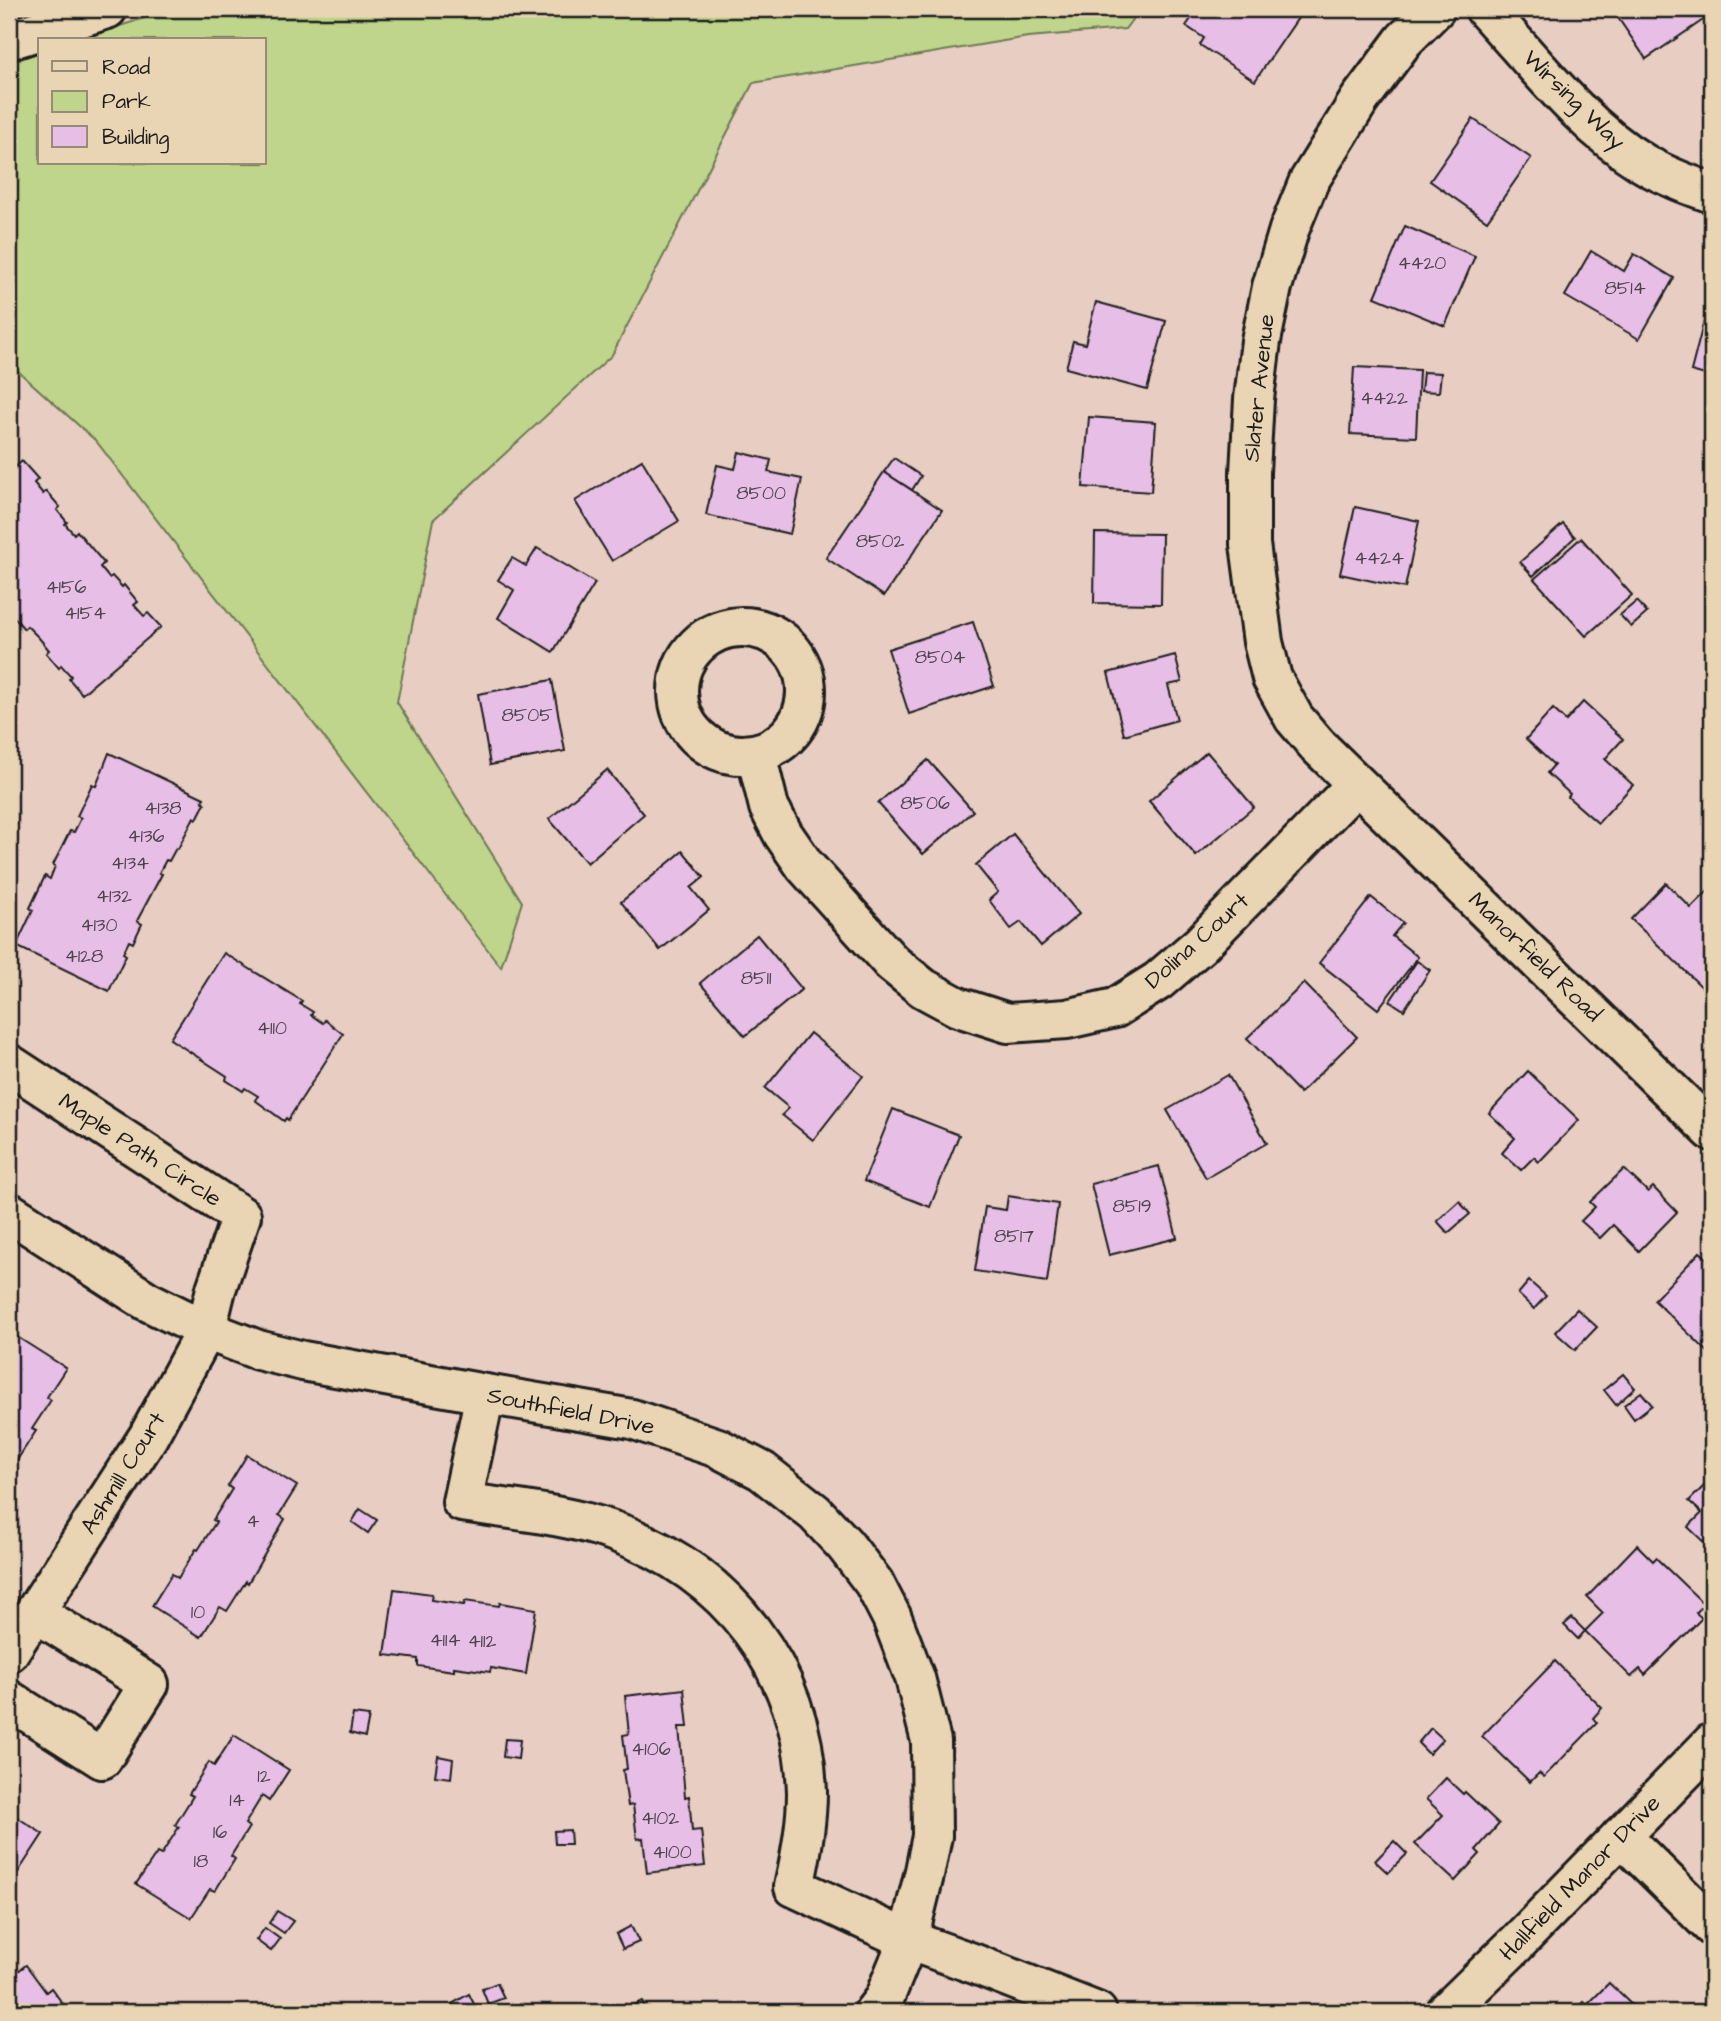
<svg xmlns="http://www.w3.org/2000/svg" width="1721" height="2021" viewBox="0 0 1721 2021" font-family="'Architects Daughter',sans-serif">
	<rect width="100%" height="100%" fill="#e8cdc2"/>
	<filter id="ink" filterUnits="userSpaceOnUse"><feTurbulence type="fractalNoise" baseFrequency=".0143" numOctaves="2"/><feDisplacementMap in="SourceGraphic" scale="14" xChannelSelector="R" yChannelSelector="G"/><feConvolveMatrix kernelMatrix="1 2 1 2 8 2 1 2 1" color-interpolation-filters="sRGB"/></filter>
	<g filter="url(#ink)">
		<polygon fill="#bed58b" stroke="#6d7854" stroke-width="2" points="172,9 1140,9 1125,29 1028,37 753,83 612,355 433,520 397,702 522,902 501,967 96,441 9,363 9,63 40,52 40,163 264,163 264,40 77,40"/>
		<g fill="#e6bee6" stroke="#1c1c1c" stroke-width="2">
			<polygon points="1198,9 1290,9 1300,15 1255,81 1200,45 1204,38 1186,26"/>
			<polygon points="1612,9 1705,9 1709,16 1646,59"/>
			<polygon points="1473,119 1531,158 1487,221 1430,181"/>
			<polygon points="1405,226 1475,256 1445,326 1375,297"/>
			<polygon points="1591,251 1624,271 1634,254 1674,278 1639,339 1565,296"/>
			<polygon points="1712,290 1712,377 1691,371"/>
			<polygon points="1096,302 1166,321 1147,390 1066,368 1073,341 1085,344"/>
			<polygon points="1354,367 1419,370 1416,437 1350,434"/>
			<polygon points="1423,372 1441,373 1439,392 1421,391"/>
			<polygon points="1089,417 1156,422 1151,492 1083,487"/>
			<polygon points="739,452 771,460 768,472 802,479 790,534 706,515 717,465 735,469"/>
			<polygon points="894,458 921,476 912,490 884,472"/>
			<polygon points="642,460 679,521 612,561 575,501"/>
			<polygon points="22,461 38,479 34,483 43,494 46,491 60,507 57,510 67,522 65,524 74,534 77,531 104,563 100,567 109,578 112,576 122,587 124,585 138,602 134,605 144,616 148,613 161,627 82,694 69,679 71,676 61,665 59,668 46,653 49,650 39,638 27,626 24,629 9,611 9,473"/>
			<polygon points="884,472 942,510 884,596 826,558"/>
			<polygon points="1355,507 1419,521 1405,588 1340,574"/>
			<polygon points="1563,524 1575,537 1533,576 1520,562"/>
			<polygon points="1095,533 1162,534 1161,604 1094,603"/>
			<polygon points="1581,538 1632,595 1586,636 1534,579"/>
			<polygon points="537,548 595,583 553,652 498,618 514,590 498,580 512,558 526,566"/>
			<polygon points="1637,601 1647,613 1631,627 1620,615"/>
			<polygon points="973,622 994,686 909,714 888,649"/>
			<polygon points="1175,655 1182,682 1168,685 1177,720 1124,735 1108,673"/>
			<polygon points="552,680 565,751 490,765 478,694"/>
			<polygon points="1583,702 1623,739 1605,759 1633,785 1598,823 1568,797 1570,794 1547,773 1554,765 1526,739 1553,709 1566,721"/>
			<polygon points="1207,752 1254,807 1196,856 1149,801"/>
			<polygon points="109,753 204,798 202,801 205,803 197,819 194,817 178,849 176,848 169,861 166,860 159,873 162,874 137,921 142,924 133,943 129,941 123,953 126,955 109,991 16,946 33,910 30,908 45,876 50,879 55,866 53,865 70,831 74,832 81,818 77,816 92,784 96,786"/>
			<polygon points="928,760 973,811 923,854 878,803"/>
			<polygon points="607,770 644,814 587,863 549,819"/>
			<polygon points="1013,834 1079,914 1041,946 1021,922 1011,929 989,900 998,892 976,865"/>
			<polygon points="683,851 704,877 691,888 709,910 660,950 621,902"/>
			<polygon points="1666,883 1691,908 1711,888 1712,890 1712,990 1709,994 1631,919"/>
			<polygon points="1371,897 1403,923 1392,936 1418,957 1378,1009 1319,963"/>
			<polygon points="757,935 802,989 745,1036 700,983"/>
			<polygon points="224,953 302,1001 300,1004 313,1012 311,1015 323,1023 325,1020 343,1034 288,1120 286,1118 284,1121 255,1100 258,1096 245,1088 243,1091 226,1080 227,1076 170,1039"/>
			<polygon points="1417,961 1430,970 1404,1010 1390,1001"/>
			<polygon points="1304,983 1357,1037 1300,1093 1247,1038"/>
			<polygon points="810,1033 863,1076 813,1140 782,1115 789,1108 765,1088"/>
			<polygon points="1528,1071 1579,1120 1539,1162 1534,1157 1521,1170 1502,1153 1515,1138 1489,1113"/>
			<polygon points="1228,1075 1267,1143 1206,1178 1167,1110"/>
			<polygon points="893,1109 959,1135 930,1207 864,1181"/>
			<polygon points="1159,1166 1177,1238 1109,1255 1091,1184"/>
			<polygon points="1624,1169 1648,1192 1653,1187 1677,1212 1639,1251 1613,1225 1600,1238 1581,1221 1595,1207 1590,1202"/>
			<polygon points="1008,1196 1058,1204 1047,1282 975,1271 985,1207 1006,1210"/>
			<polygon points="1459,1201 1470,1214 1448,1233 1437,1221"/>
			<polygon points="1700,1252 1710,1261 1712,1258 1712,1356 1654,1300"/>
			<polygon points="1529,1281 1546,1296 1534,1309 1518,1294"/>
			<polygon points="1577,1309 1597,1327 1575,1350 1555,1332"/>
			<polygon points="11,1333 66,1368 47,1397 51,1400 32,1429 36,1431 15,1463 12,1461 9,1466 9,1336"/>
			<polygon points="1623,1374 1635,1388 1616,1405 1604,1390"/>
			<polygon points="1641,1392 1652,1405 1634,1419 1624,1405"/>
			<polygon points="247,1455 297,1486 279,1515 285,1519 248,1583 246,1581 227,1611 220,1607 201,1637 152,1606 172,1574 178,1578 196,1549 198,1550 216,1522 213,1520 232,1489 228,1486"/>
			<polygon points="1712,1478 1712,1550 1688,1527 1702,1513 1689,1501"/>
			<polygon points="360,1509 377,1520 368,1533 352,1522"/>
			<polygon points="1637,1545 1653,1561 1656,1558 1704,1604 1696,1613 1702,1618 1645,1675 1640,1669 1631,1677 1585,1631 1603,1613 1587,1597"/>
			<polygon points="394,1589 432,1594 431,1600 464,1605 465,1601 499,1606 500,1603 536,1609 526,1674 491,1668 490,1672 454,1667 454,1671 418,1666 418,1659 385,1655"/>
			<polygon points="1572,1618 1585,1631 1578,1639 1564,1625"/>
			<polygon points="1555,1661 1602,1708 1593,1718 1597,1723 1544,1777 1539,1773 1530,1782 1482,1736"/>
			<polygon points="684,1689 688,1727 679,1727 685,1797 689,1796 692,1831 701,1830 705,1866 647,1873 643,1838 637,1839 633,1805 628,1806 623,1770 627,1769 623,1735 629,1734 625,1696"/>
			<polygon points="353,1714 369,1716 365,1737 350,1733"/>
			<polygon points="1431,1728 1443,1739 1429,1754 1418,1743"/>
			<polygon points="234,1735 289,1770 269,1801 262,1796 245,1824 249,1827 231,1856 235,1859 215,1891 210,1889 191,1918 136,1884 157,1853 161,1855 179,1827 175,1825 193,1796 189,1794 209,1762 214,1766"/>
			<polygon points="505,1739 520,1740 518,1759 503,1757"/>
			<polygon points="438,1756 453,1759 451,1778 435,1776"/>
			<polygon points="1446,1778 1463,1794 1465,1792 1499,1824 1476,1850 1480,1854 1455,1881 1415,1844 1443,1815 1426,1799"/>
			<polygon points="12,1814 43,1834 9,1886 9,1818"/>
			<polygon points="570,1830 571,1844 555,1844 554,1831"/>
			<polygon points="1394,1841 1407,1854 1388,1873 1375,1861"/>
			<polygon points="277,1911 293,1921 284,1933 269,1923"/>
			<polygon points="631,1926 639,1942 623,1949 616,1934"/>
			<polygon points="265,1928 280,1939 271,1951 256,1940"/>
			<polygon points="26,1965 46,1992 51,1988 69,2012 9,2012 9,1978"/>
			<polygon points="497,1983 504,1998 488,2004 482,1989"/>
			<polygon points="1609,1983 1639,2012 1574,2012 1584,2002 1587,2005"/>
			<polygon points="469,1994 475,2006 465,2012 456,2012 452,2004"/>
			<polygon points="642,2001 647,2012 618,2012"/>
		</g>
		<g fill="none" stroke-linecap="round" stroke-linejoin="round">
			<g stroke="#1c1c1c" stroke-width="44">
				<g id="minor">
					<polyline points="1435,9 1404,40 1360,99 1309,181 1289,230 1272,287 1261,341 1254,399 1250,472 1250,544 1263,642 1272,678 1294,718 1317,745 1712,1131"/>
					<path d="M1485,9C1534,62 1581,125 1643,163C1664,176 1689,185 1712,193"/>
					<polyline points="9,40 107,9"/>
					<circle cx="742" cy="691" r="64"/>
					<polyline points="756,754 769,807 783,834 805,866 892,963 923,988 958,1007 1008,1023 1067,1019 1115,1008 1158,981 1200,945 1356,785"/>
					<polyline points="9,1064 241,1216 216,1289 206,1330 148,1437 9,1652"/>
					<polyline points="9,1212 147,1301 206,1330 258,1350 303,1361 485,1394 632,1419 718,1448 762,1471 815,1513 845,1545 874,1583 892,1618 915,1678 931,1741 932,1836 925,1871 908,1940 884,1999 874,2012"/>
					<path d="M485,1394L462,1502C512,1510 565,1514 613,1531C728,1572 803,1669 807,1792C807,1824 801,1856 794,1887L908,1940L975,1964L1097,2012"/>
					<polyline points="9,1700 102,1759 149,1684 35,1612"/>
					<polyline points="1621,1836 1712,1926"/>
					<polyline points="1446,2012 1516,1944 1712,1743"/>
				</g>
			</g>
			<use href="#minor" stroke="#e9d4b3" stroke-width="38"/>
		</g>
	</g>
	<g text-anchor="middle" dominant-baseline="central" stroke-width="7" stroke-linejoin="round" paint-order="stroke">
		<g font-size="19" fill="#4e444e">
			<text x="1422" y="263">4420</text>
			<text x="1625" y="288">8514</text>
			<text x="1384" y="398">4422</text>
			<text x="761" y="493">8500</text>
			<text x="880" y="541">8502</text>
			<text x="1379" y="558">4424</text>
			<text x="66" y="587">4156</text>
			<text x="85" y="613">4154</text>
			<text x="940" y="657">8504</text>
			<text x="527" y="715">8505</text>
			<text x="925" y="803">8506</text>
			<text x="163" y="808">4138</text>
			<text x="146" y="836">4136</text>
			<text x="130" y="863">4134</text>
			<text x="114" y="896">4132</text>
			<text x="99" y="925">4130</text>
			<text x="84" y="956">4128</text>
			<text x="756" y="978">8511</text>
			<text x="272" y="1028">4110</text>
			<text x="1132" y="1206">8519</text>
			<text x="1014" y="1236">8517</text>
			<text x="253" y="1521">4</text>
			<text x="198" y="1612">10</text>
			<text x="445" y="1640">4114</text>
			<text x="482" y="1641">4112</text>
			<text x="651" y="1749">4106</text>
			<text x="264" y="1776">12</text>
			<text x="237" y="1800">14</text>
			<text x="660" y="1818">4102</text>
			<text x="220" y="1832">16</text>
			<text x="672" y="1852">4100</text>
			<text x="201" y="1861">18</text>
		</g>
		<g font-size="23" fill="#1c1c1c" stroke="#e9d4b3">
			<text transform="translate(1574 100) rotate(44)">Wirsing Way</text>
			<text transform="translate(1259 388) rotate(-84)">Slater Avenue</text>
			<text transform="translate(1197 941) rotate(-42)">Dolina Court</text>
			<text transform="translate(1535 957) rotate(44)">Manorfield Road</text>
			<text transform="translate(140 1150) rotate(33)">Maple Path Circle</text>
			<text transform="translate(571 1411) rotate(11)">Southfield Drive</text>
			<text transform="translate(123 1473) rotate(-58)">Ashmill Court</text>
			<text transform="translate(1580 1878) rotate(-46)">Hallfield Manor Drive</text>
		</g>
	</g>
	<rect width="1721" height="2021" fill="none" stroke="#e9d4b3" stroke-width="35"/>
	<rect x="18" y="18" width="1686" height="1986" fill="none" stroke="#1c1c1c" stroke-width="2.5" filter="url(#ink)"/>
	<rect x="38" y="38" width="228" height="126" fill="#e9d4b3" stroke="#978a77" stroke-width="2"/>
	<rect x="52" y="61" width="35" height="10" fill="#e9d4b3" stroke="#978a77" stroke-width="2"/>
	<text x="102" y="74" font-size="21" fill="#1c1c1c">Road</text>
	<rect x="52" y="91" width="35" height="21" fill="#bed58b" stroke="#978a77" stroke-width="2"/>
	<text x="102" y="108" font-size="21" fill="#1c1c1c">Park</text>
	<rect x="52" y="126" width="35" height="21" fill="#e6bee6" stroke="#978a77" stroke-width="2"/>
	<text x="102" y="144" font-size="21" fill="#1c1c1c">Building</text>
</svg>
